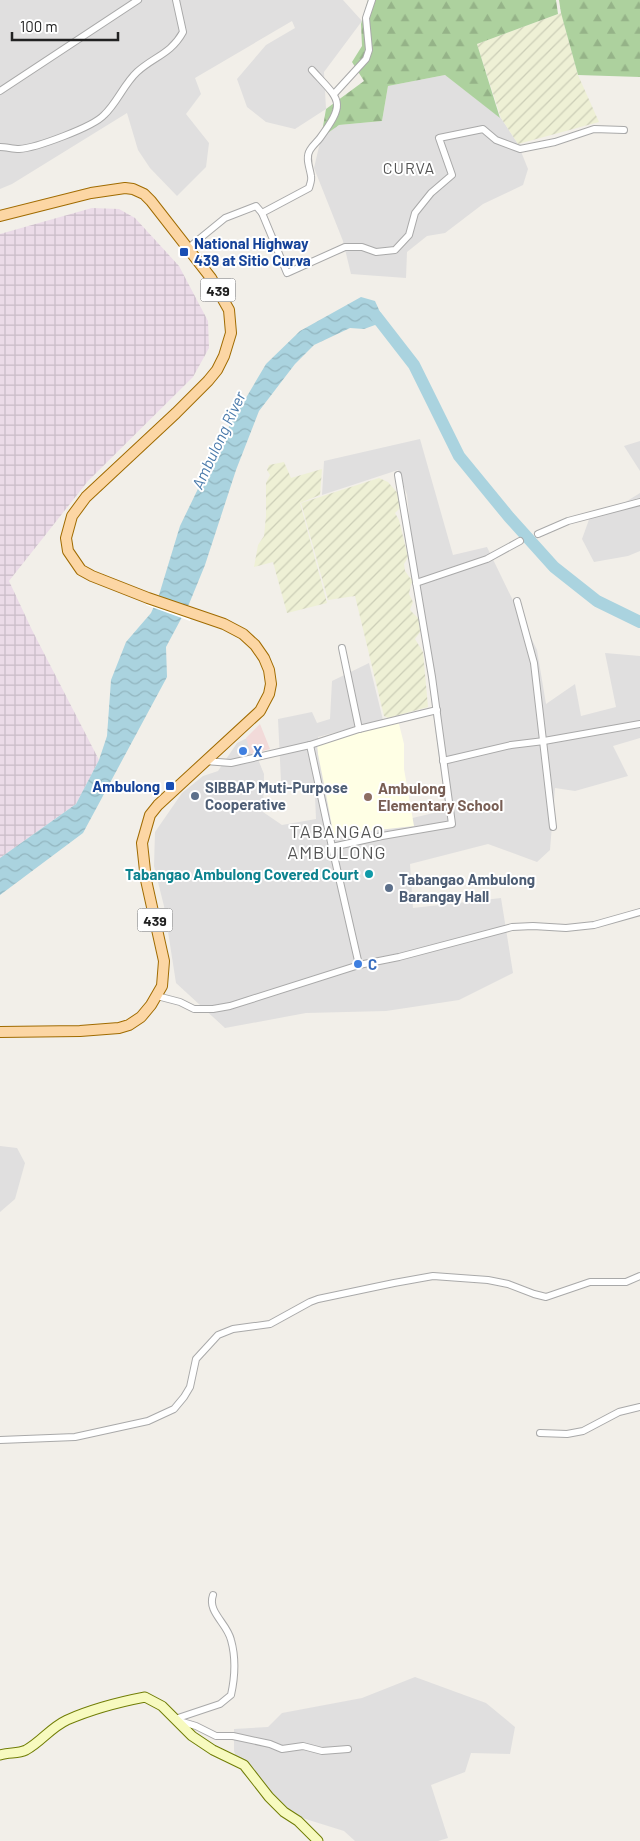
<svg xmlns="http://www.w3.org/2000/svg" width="640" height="1841" viewBox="0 0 640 1841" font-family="Barlow,sans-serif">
	<defs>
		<pattern id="industrial-grid" width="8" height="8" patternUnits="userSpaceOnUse" patternTransform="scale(1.25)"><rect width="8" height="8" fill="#ebdbe8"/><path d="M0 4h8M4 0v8" fill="none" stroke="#c9bcc7"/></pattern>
		<pattern id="farmland-furrows" width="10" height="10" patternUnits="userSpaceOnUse" patternTransform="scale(1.25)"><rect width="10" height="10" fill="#eef0d5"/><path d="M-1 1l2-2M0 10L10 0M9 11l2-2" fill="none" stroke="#ccceb7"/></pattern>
		<pattern id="forest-firs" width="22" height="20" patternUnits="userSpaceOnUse" patternTransform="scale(1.25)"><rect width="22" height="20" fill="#add19e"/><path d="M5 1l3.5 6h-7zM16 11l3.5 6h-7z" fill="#95b388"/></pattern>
		<pattern id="water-waves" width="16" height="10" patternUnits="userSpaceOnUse" patternTransform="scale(1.25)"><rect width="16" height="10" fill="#aad3df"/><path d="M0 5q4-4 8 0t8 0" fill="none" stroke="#92b5bf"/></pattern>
	</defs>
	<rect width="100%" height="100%" fill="#f2efe9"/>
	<g fill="#e0dfdf">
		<polygon points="0,0 343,0 362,21 324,72 326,109 295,129 266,122 247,107 237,79 266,45 295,28 292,21 195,78 201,94 186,114 209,143 206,167 177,196 150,168 138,150 127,113 12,184 0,189"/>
		<polygon points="445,75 501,118 518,144 528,169 523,185 483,204 445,233 427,236 407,252 406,278 351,274 343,241 314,168 321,138 339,125 382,121 388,86"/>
		<polygon points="420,439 453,555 487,547 537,650 546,704 575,684 581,716 616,707 605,653 640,656 640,738 613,746 628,776 575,791 555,788 550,850 537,862 488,844 410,864 413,908 501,898 513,973 459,1000 386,1011 306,1013 225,1028 176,983 164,906 154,866 155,832 182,793 203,776 218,771 237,743 249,737 264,774 263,812 282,825 316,819 315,796 281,781 278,719 312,712 317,723 330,719 332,681 369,663 383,720 318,737 333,837 446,810 416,585 407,495 398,470 322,495 324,461"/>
		<polygon points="640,441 640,471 624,446"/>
		<polygon points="640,493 640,551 628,556 594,562 582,539 591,514 624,503"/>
		<polygon points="0,1146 17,1148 25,1163 15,1199 0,1212"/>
		<polygon points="415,1677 486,1703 515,1727 510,1754 471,1753 465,1772 431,1785 448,1838 438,1841 355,1841 344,1831 296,1816 242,1773 234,1751 234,1729 268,1727 282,1713 362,1698"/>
	</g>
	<polygon fill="#f2dad9" points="260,724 270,749 251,754 246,738"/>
	<polygon fill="url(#industrial-grid)" points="92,208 119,209 135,218 179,266 208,321 209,348 193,377 88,481 9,581 32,630 99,760 76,804 0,858 0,234"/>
	<polygon fill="#ffffe5" points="398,720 404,744 404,769 414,826 334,835 318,754 317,744"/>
	<g fill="url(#farmland-furrows)">
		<polygon points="561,13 578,75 599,122 518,144 501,118 477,44"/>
		<polygon points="284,462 291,478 322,469 320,495 300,503 327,603 287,613 273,562 254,567 258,545 264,536 266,516 266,483 270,475 267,470 269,465"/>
		<polygon points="379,478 388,482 400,496 400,508 395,513 399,520 408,557 404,564 405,571 410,578 415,580 411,584 409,594 413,602 410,610 419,619 420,632 415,639 423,652 428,707 388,718 384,716 355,596 328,600 301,503"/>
	</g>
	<g fill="url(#forest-firs)">
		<polygon points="368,0 556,0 558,14 477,44 500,118 445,75 388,86 382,121 339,125 321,138 326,109 364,81 352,62 362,46 361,24"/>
		<polygon points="559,0 640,0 640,77 578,75 561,13"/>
	</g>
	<polygon fill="url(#water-waves)" points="361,297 375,301 386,325 385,328 375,325 364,329 350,328 314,345 295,364 259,411 236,470 205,565 189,604 166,647 167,677 83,833 0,895 0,858 76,804 99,760 107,736 111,680 126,642 151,613 159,595 180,526 224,435 266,364 300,331"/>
	<polygon fill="#fff" points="150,593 194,609 190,621 146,605"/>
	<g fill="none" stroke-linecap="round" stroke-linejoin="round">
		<polyline stroke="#aad3df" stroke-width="12" points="376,316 414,365 459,456 509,517 554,567 597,601 640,622"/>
		<g stroke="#a9a9a9" stroke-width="8">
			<g id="street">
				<polyline points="0,91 138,0"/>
				<polyline points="334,94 366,59 369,50 366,18 372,0"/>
				<path d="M0,147C6,147 13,149 19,149C36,148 93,127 104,115C117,103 124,84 137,72C153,57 171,54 183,32L176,0"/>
				<path d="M262,213L309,188C310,184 312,180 311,176C310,168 305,158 310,150C313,145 317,142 320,138C347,101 340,101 312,70"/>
				<polyline points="187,249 225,218 256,206 262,213 287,273 345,247 362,247 376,252 395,250 409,235 415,213 431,193 452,175 439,138 483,129 496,140 520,149 555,142 594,129 624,130"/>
				<polyline points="538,534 568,521 640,502"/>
				<polyline points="416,583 487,559 520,541"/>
				<polyline points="517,601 534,663 553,827"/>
				<polyline points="342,648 359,729"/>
				<polyline points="310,745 332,847"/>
				<polyline points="205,761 231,763 310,745 359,729 437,710"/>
				<polyline points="443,761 511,745 544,741 640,724"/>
				<polyline points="359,965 332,847 382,836 452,824 432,677 398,475"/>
				<polyline points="157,996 180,1002 194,1009 213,1009 230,1006 359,965 399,957 512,927 533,926 566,928 594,925 640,912"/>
				<polyline points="540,1433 567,1434 583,1431 619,1412 640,1407"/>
				<polyline points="0,1440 75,1437 148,1421 174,1409 184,1397 190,1387 196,1359 218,1335 233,1329 270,1324 310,1302 318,1299 394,1283 433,1276 488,1280 508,1284 534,1294 546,1297 590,1282 626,1282 640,1276"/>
				<path d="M175,1719L220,1704L231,1695C235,1677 236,1658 231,1640C227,1623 207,1612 213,1595"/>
				<polyline points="179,1721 196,1726 216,1736 233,1736 270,1744 282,1749 303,1746 322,1751 348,1749"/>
			</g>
		</g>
		<g stroke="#707d05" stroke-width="11">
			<path id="secondary" d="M0,1755C9,1752 18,1754 26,1750C41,1742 50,1728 67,1720C92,1709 119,1702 145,1697L162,1706L192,1736L213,1750L244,1765L269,1797L284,1812L298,1821L318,1841"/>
		</g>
		<g stroke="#a06b00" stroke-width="12">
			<polyline id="primary" points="0,216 91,193 125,188 133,189 144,194 151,201 211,278 229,310 231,333 224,356 217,370 208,381 176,413 86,497 72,516 66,538 68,551 81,570 92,576 148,598 224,624 243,634 255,645 264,658 269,670 271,684 269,694 260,711 158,805 150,815 142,843 146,880 164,961 162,986 151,1005 141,1017 129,1025 119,1028 80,1031 0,1032"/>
		</g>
		<use href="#street" stroke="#fff" stroke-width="6"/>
		<use href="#secondary" stroke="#f7fabf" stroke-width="9"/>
		<use href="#primary" stroke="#fcd6a4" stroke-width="10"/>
	</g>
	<g fill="#1a4fb4" stroke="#fff" stroke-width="2">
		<rect x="179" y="247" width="10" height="10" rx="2.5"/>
		<rect x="165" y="781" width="10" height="10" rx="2.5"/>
	</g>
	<g fill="#3f7fe0" stroke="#fff" stroke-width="2">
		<circle cx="243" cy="751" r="5"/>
		<circle cx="358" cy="964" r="5"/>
	</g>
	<g fill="#5c6f8a" stroke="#fff" stroke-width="2">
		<circle cx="195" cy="796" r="5"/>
		<circle cx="389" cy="888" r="5"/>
	</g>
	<circle fill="#8d6e63" stroke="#fff" stroke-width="2" cx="368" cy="797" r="5"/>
	<circle fill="#0f9aa8" stroke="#fff" stroke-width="2" cx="369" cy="874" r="5"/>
	<g text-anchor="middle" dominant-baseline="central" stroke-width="4" stroke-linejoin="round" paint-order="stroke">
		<g fill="#fff" stroke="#646464" stroke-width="1">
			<rect x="200.5" y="278.5" width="35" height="23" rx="4"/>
			<rect x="137.5" y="908.5" width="35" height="23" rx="4"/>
		</g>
		<g font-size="14" font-weight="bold" fill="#222">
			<text x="218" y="290">439</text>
			<text x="155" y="920">439</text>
		</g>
		<g font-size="15" font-weight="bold" fill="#164399" stroke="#fff" text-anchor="start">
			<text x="194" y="243">National Highway<tspan x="194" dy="17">439 at Sitio Curva</tspan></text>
			<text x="160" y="786" text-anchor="end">Ambulong</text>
		</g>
		<g font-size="15" font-weight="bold" fill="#366cbe" stroke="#fff" text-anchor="start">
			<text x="253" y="751">X</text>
			<text x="368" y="964">C</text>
		</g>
		<g font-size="15" font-weight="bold" fill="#4e5e75" stroke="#fff" text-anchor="start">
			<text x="205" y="787">SIBBAP Muti-Purpose<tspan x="205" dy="17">Cooperative</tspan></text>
			<text x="399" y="879">Tabangao Ambulong<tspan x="399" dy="17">Barangay Hall</tspan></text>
		</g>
		<g font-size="15" font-weight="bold" fill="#785e54" stroke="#fff" text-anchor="start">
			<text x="378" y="788">Ambulong<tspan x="378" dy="17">Elementary School</tspan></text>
		</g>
		<g font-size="15" font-weight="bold" fill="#0d838f" stroke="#fff" text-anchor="end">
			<text x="359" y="874">Tabangao Ambulong Covered Court</text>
		</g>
		<g font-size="16" letter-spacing="1" fill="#555" stroke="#fff">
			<text x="409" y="167">CURVA</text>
		</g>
		<g font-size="16" font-style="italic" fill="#4a7aab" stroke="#fff">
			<text transform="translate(218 440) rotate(-65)">Ambulong River</text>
		</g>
		<g font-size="18" letter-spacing="1" fill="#555" stroke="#fff">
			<text x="337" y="831">TABANGAO<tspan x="337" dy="21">AMBULONG</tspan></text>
		</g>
	</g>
	<path d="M12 32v8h106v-8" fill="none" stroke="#222222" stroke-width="2.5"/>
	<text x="20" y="32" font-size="15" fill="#222222" stroke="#ffffff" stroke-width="4" paint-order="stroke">100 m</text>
</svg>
